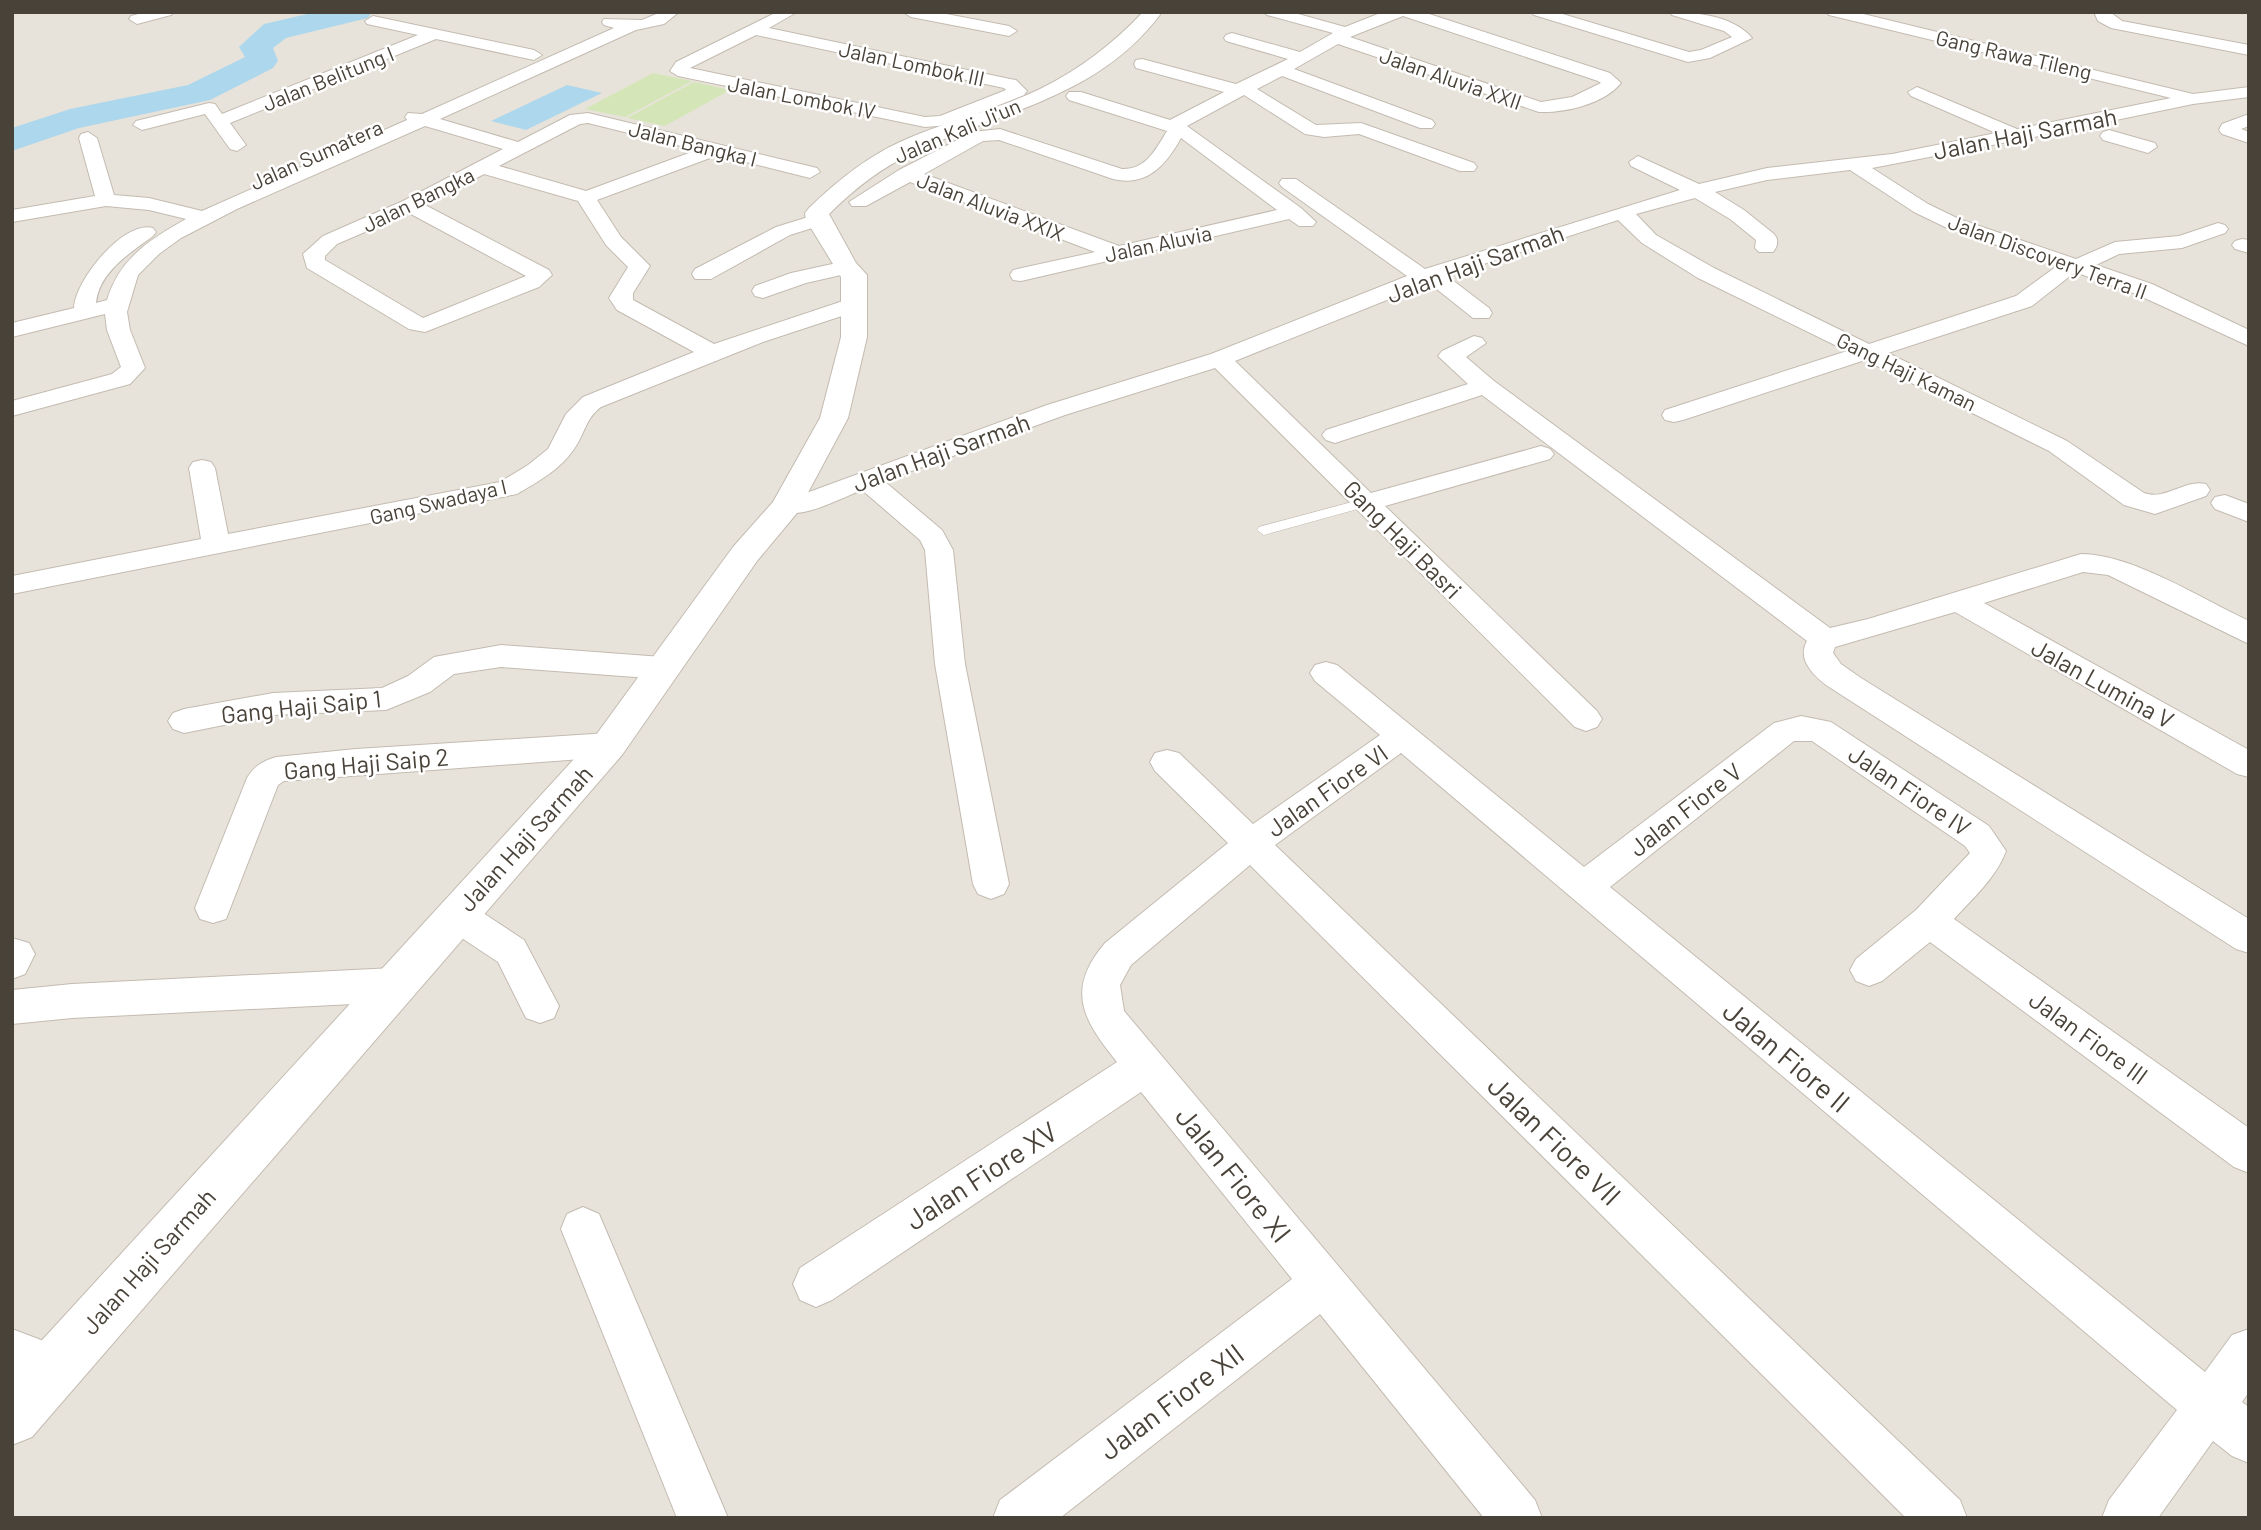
<svg xmlns="http://www.w3.org/2000/svg" width="2261" height="1530" viewBox="0 0 2261 1530" font-family="Barlow,sans-serif">
	<rect width="100%" height="100%" fill="#f5f1eb"/>
	<rect fill="#e8e3da" x="12" y="12" width="2237" height="1506"/>
	<g fill="#d4e6b7">
		<polygon points="653,73 692,81 625,117 585,109"/>
		<polygon points="694,82 730,90 665,126 627,118"/>
	</g>
	<polygon fill="#add7ed" points="567,85 602,93 526,130 491,121"/>
	<g fill="none" stroke-linecap="round" stroke-linejoin="round">
		<polygon fill="#add7ed" fill-rule="evenodd" points="316,12 372,12 368,18 286,38 273,48 278,61 273,68 210,100 79,128 12,151 12,128 70,109 188,85 245,57 239,47 264,24"/>
		<g stroke="#c3bbb1" stroke-width="1">
			<polygon id="service" points="1367,498 1372,499 1372,505 1264,535 1257,530 1259,527"/>
		</g>
		<g stroke="#c3bbb1" stroke-width="2">
			<g id="minor">
				<polygon points="146,12 174,12 171,15 137,24 129,19 131,16"/>
				<path d="M661,12H679L664,24L636,30L440,119L518,142L570,115L588,113L817,168L820,172L810,178L718,155L597,200L621,237L650,266L633,293V300L714,344L855,297L863,299L866,304L863,309L763,342L601,407C585,419 585,434 574,449C560,470 539,481 517,494L12,594V576L201,539L189,468L193,462L202,460L211,462L215,468L228,534L500,482L528,465L548,449L566,414L583,397L694,352L617,310L609,298L628,267L606,245L578,201L484,174L425,205L549,270L552,275L539,287L425,332L409,329L307,268L303,254L323,236L403,201L503,149L425,126L237,209L181,238L159,254L138,275L127,312L130,330L145,368L130,384L12,416V401L112,374L121,367L107,330L105,314L12,337V323L74,308C75,280 124,220 153,228L156,232L153,236C130,253 99,272 96,303L107,300C119,259 150,239 186,219L149,210L106,206L12,222V210L95,196L79,138L81,134L88,132L97,138L114,195L149,198L202,211L407,120L405,117L408,113L422,114L614,28L604,25L602,22L604,19L642,20ZM588,123L697,150L586,191L499,166L580,124ZM409,213L526,276L423,318L325,260V256L337,244Z"/>
				<path d="M777,12H797L769,28L1010,79L1016,80L1027,91L1024,95L949,125L925,127L678,76L670,71L676,62ZM756,35L1004,88L1006,90L940,116L925,117L690,68Z"/>
				<polygon points="903,12 936,12 1009,26 1017,31 1009,36 911,17"/>
				<path d="M1264,12H1291L1345,27L1383,12H1423L1610,73L1621,83C1604,104 1565,113 1539,112L1338,44L1294,69L1432,120L1435,124L1432,128H1420L1282,76L1257,89L1316,125L1361,123L1474,163L1477,167L1474,171H1460L1359,134L1324,137L1305,134L1244,95L1187,126L1301,208L1316,222L1313,226H1299L1289,219L1021,281L1013,280L1010,275L1013,270L1095,252L910,182L866,206H852L849,202L899,170L973,132L1000,129L1122,169C1146,170 1156,149 1167,131L1069,100L1066,96L1069,92H1081L1170,120L1224,92L1136,68L1134,64L1136,60L1142,59L1236,84L1288,59L1226,41L1224,38L1226,35L1232,33L1300,52L1333,33L1267,15ZM1403,16L1598,81L1601,83L1572,97L1541,102L1350,37ZM1181,138L1277,210L1119,246L924,174L983,141L999,140L1113,179C1147,187 1166,165 1181,138Z"/>
				<path d="M1531,12H1556L1689,52L1701,50L1732,37L1724,31L1672,15L1669,12C1696,12 1734,16 1752,38L1710,58L1688,62L1534,15Z"/>
				<path d="M1826,12H1855L2193,94L2249,87V97L2193,104L2029,138L2020,143L2013,141L1872,168L1928,204L1959,219L2076,259L2115,242L2179,236L2218,223L2225,225L2228,229L2225,233L2182,248L2119,254L2096,265L2152,284L2249,330V346L2136,294L2075,272L2032,306L1888,353L2067,441L2144,493C2166,501 2184,479 2206,484L2210,490L2206,496L2155,514L2124,505L2049,451L1865,360L1683,420L1674,422L1665,420L1662,415L1665,410L1847,351L1698,278L1642,243L1618,220L1447,276L1489,308L1492,313L1489,318H1473L1429,283L1235,361L1371,493L1541,446L1550,449L1554,454L1550,459L1385,506L1597,711L1602,719L1597,727L1586,731L1575,727L1215,368L1065,415L884,481L942,530L953,550L965,664L1009,884L1004,894L991,899L978,894L973,884L935,664L925,550L920,540L862,490C836,500 805,519 776,512L772,506L776,500L798,496L1047,405L1211,354L1407,276L1282,187L1279,183L1282,179H1296L1425,269L1680,190L1631,166L1629,162L1638,156L1699,184L1767,168L1892,154L1996,133L1911,96L1908,92L1917,87L2017,129L2171,98L1829,15ZM1850,170L1914,212L1945,227L2057,266L2016,296L1869,344L1714,268L1656,235L1636,214L1695,198L1730,219L1756,240L1755,248L1759,252H1773C1778,246 1779,240 1774,234L1744,210L1715,192L1767,180Z"/>
				<polygon points="2094,12 2110,12 2122,21 2249,45 2249,55 2111,28 2098,21"/>
				<polygon points="373,16 534,50 542,55 534,60 436,39 230,123 246,145 237,151 230,149 205,114 142,130 133,125 136,121 209,103 215,104 222,114 418,35 367,24 365,21"/>
				<polygon points="2249,114 2249,126 2241,129 2249,132 2249,143 2222,134 2219,130 2222,124"/>
				<polygon points="2109,130 2155,143 2157,147 2148,153 2103,140 2100,136 2103,132"/>
				<polygon points="818,214 825,216 828,220 825,224 790,235 711,279 695,279 692,274 695,269 776,227"/>
				<polygon points="2242,239 2249,240 2249,253 2235,249 2232,245 2235,241"/>
				<polygon points="846,261 854,262 857,267 854,272 806,283 763,298 755,296 752,291 755,286 791,273"/>
				<path d="M1474,336L1482,338L1486,343L1466,357L1494,381L1830,628L1868,619L2081,554C2132,554 2202,599 2249,621V644L2108,575L2083,572L1984,603L2249,750V777L2237,774L1955,612L1835,647L1833,653L1841,664L1861,678L2249,919V953L2236,949L1826,685C1812,674 1797,659 1807,641L1482,395L1344,440L1335,443L1326,440L1322,435L1326,430L1468,384L1438,356L1442,351Z"/>
				<polygon points="2225,495 2249,504 2249,522 2215,509 2211,503 2215,497"/>
				<polygon points="501,645 662,657 673,660 677,668 673,676 662,679 501,667 454,674 430,692 386,710 273,715 184,733 173,729 168,721 173,713 184,709 273,693 382,688 408,676 434,657"/>
				<path d="M1326,662L1337,665L1584,867L1774,723L1801,716L1831,722L1989,826L2006,851C1996,878 1973,898 1954,919L2249,1128V1173L2234,1167L1930,942L1882,981L1869,986L1856,981L1850,970L1856,959L1916,910L1970,853L1965,846L1812,741H1794L1610,887L2205,1372L2232,1335L2249,1329V1392L2242,1402L2249,1407V1463L2232,1456L2213,1441L2158,1518H2102L2109,1500L2177,1410L1401,753L1275,845L1960,1500L1967,1518H1906L1250,865L1131,965L1120,985L1124,1011L1535,1500L1542,1518H1484L1320,1314L1060,1518H993L1000,1500L1292,1279L1141,1092L832,1300L816,1307L800,1300L793,1284L800,1268L1117,1062C1083,1020 1065,990 1105,943L1228,843L1155,771L1150,762L1155,753L1167,750L1179,753L1253,824L1380,735L1315,681L1310,673L1315,665Z"/>
				<path d="M609,733L621,737L625,745L621,753L609,757L284,781L278,785L226,919L213,923L200,919L195,908L247,778C254,766 263,761 276,757L356,749Z"/>
				<polygon points="455,899 468,903 524,940 559,1006 554,1018 540,1023 526,1018 498,962 442,925 437,914 442,903"/>
				<polygon points="12,938 29,943 35,954 25,974 12,979"/>
				<polygon points="393,968 407,973 412,985 407,997 393,1002 72,1018 12,1024 12,990 72,984"/>
				<polygon points="583,1207 599,1214 728,1518 677,1518 561,1229 567,1214"/>
				<polygon points="12,1329 70,1351 77,1368 70,1385 53,1392 12,1376"/>
			</g>
		</g>
		<g stroke="#c3bbb1" stroke-width="2">
			<path id="tertiary" d="M1143,12H1162C1099,98 1003,110 915,152C882,167 854,189 829,214L856,263L867,275V337L848,418L797,513L757,561L622,755L32,1437L12,1445V1373L596,735L733,547L773,502L820,418L841,337V277L806,220L805,213L809,208C836,182 865,158 900,142C945,121 995,111 1040,89C1079,70 1114,43 1143,12Z"/>
		</g>
		<use href="#service" fill="#fff" fill-rule="evenodd"/>
		<use href="#minor" fill="#fff" fill-rule="evenodd"/>
		<use href="#tertiary" fill="#fff" fill-rule="evenodd"/>
	</g>
	<g text-anchor="middle" dominant-baseline="central" stroke-width="5" stroke-linejoin="round" paint-order="stroke">
		<g font-size="21" fill="#494239" stroke="#fff">
			<text transform="translate(2014 54) rotate(13)">Gang Rawa Tileng</text>
			<text transform="translate(912 63) rotate(12)">Jalan Lombok III</text>
			<text transform="translate(328 78) rotate(-22)">Jalan Belitung I</text>
			<text transform="translate(1451 78) rotate(19)">Jalan Aluvia XXII</text>
			<text transform="translate(802 97) rotate(11)">Jalan Lombok IV</text>
			<text transform="translate(957 130) rotate(-23)">Jalan Kali Ji'un</text>
			<text transform="translate(693 143) rotate(14)">Jalan Bangka I</text>
			<text transform="translate(316 154) rotate(-24)">Jalan Sumatera</text>
			<text transform="translate(418 199) rotate(-26)">Jalan Bangka</text>
			<text transform="translate(991 206) rotate(21)">Jalan Aluvia XXIX</text>
			<text transform="translate(1158 243) rotate(-12)">Jalan Aluvia</text>
			<text transform="translate(2048 256) rotate(20)">Jalan Discovery Terra II</text>
			<text transform="translate(1907 371) rotate(26)">Gang Haji Kaman</text>
			<text transform="translate(438 501) rotate(-13)">Gang Swadaya I</text>
		</g>
		<g font-size="24" fill="#494239" stroke="#fff">
			<text transform="translate(2025 133) rotate(-11)">Jalan Haji Sarmah</text>
			<text transform="translate(1475 263) rotate(-20)">Jalan Haji Sarmah</text>
			<text transform="translate(941 452) rotate(-20)">Jalan Haji Sarmah</text>
			<text transform="translate(1403 539) rotate(45)">Gang Haji Basri</text>
			<text transform="translate(2103 683) rotate(29)">Jalan Lumina V</text>
			<text transform="translate(301 706) rotate(-6)">Gang Haji Saip 1</text>
			<text transform="translate(366 763) rotate(-5)">Gang Haji Saip 2</text>
			<text transform="translate(1327 790) rotate(-35)">Jalan Fiore VI</text>
			<text transform="translate(1910 790) rotate(34)">Jalan Fiore IV</text>
			<text transform="translate(1685 809) rotate(-38)">Jalan Fiore V</text>
			<text transform="translate(525 838) rotate(-48)">Jalan Haji Sarmah</text>
			<text transform="translate(2089 1037) rotate(36)">Jalan Fiore III</text>
			<text transform="translate(148 1261) rotate(-48)">Jalan Haji Sarmah</text>
		</g>
		<g font-size="28" fill="#494239" stroke="#fff">
			<text transform="translate(1787 1056) rotate(40)">Jalan Fiore II</text>
			<text transform="translate(1555 1140) rotate(44)">Jalan Fiore VII</text>
			<text transform="translate(1234 1174) rotate(51)">Jalan Fiore XI</text>
			<text transform="translate(981 1175) rotate(-33)">Jalan Fiore XV</text>
			<text transform="translate(1171 1401) rotate(-37)">Jalan Fiore XII</text>
		</g>
	</g>
	<rect width="2261" height="1530" fill="none" stroke="#494239" stroke-width="28"/>
</svg>
